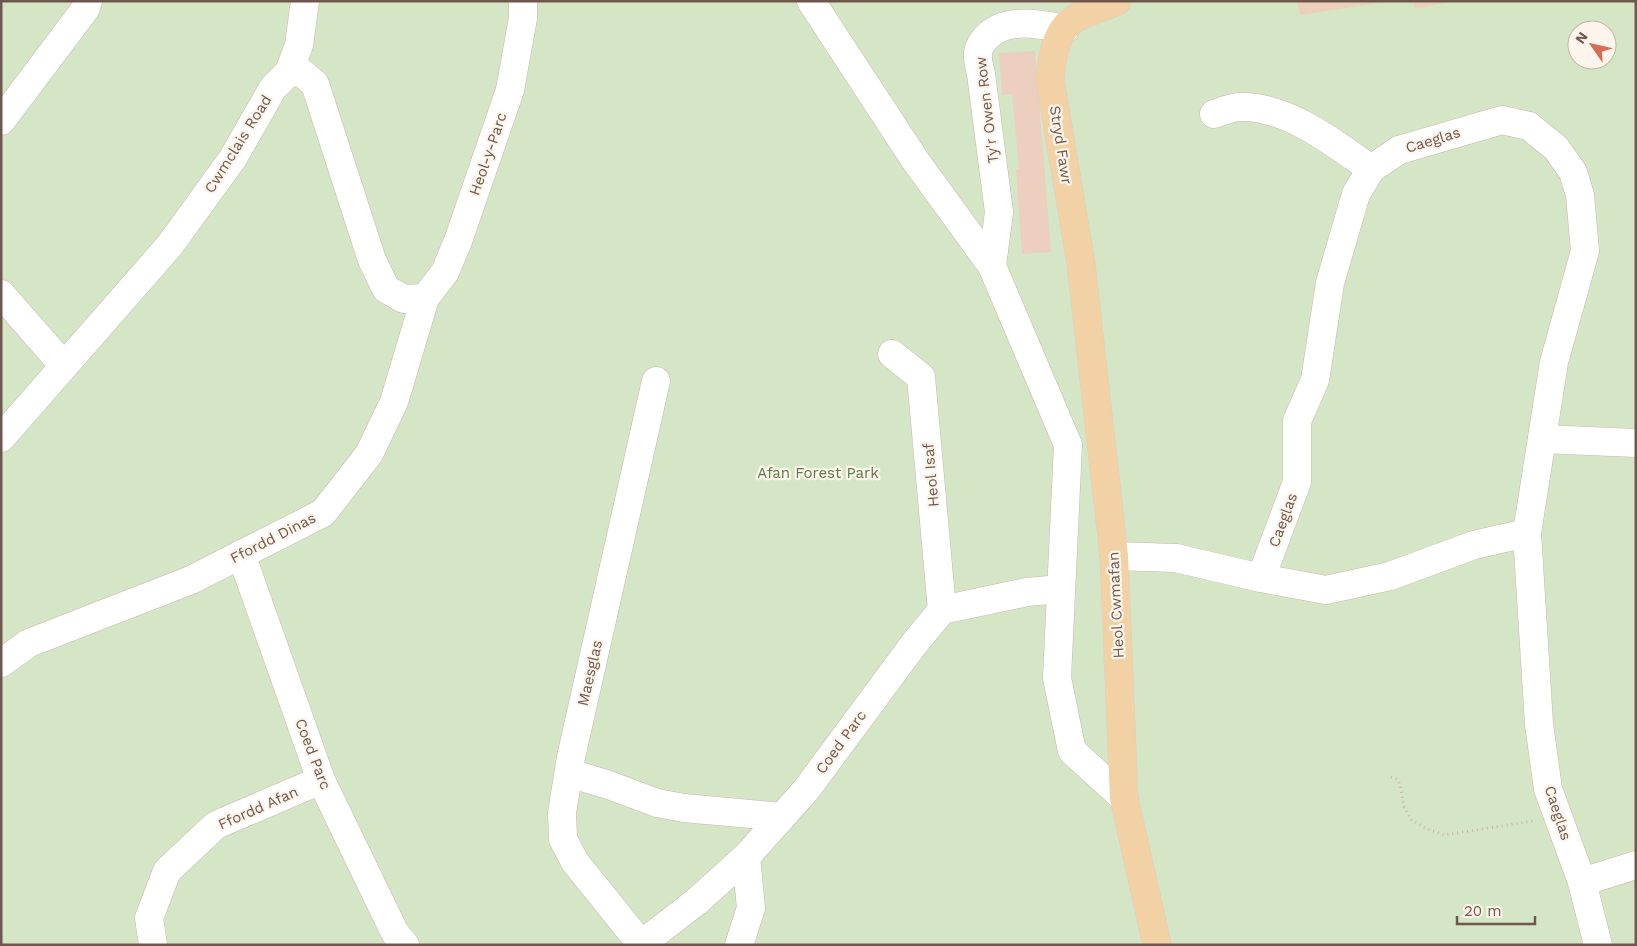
<svg xmlns="http://www.w3.org/2000/svg" width="1637" height="946" viewBox="0 0 1637 946" font-family="'Work Sans',sans-serif">
	<rect width="100%" height="100%" fill="#faf0e5"/>
	<path fill="#d4e6c5" fill-rule="evenodd" d="M1,1H1636V945H1ZM1577,30H1607V60H1577Z"/>
	<g fill="#eccfbf">
		<polygon points="1297,1 1385,1 1385,2 1300,15"/>
		<polygon points="1414,1 1449,1 1449,2 1415,9"/>
		<polygon points="1035,51 1051,252 1022,254 1016,169 1019,169 1012,94 1002,95 999,53"/>
	</g>
	<g fill="none" stroke-linecap="round" stroke-linejoin="round">
		<g stroke="#cab8ac" stroke-width="29">
			<g id="minor">
				<polyline points="811,1 915,160 992,266 1068,445 1057,678 1072,751 1124,798"/>
				<polyline points="289,72 299,45 305,1"/>
				<path d="M1214,114C1223,111 1232,107 1241,107C1287,106 1334,143 1371,169"/>
				<polyline points="1,121 86,8 88,1"/>
				<path d="M992,266L999,212L981,74C980,69 978,63 978,58C977,52 980,45 984,40C1003,16 1039,24 1065,29"/>
				<polyline points="1,294 64,366"/>
				<polyline points="892,354 921,377 942,610"/>
				<polyline points="1,438 170,245 233,158 273,88 289,72 302,73 315,84 372,260 386,289 404,299 425,298"/>
				<polyline points="1542,439 1636,443"/>
				<polyline points="241,554 321,780 395,933 405,945"/>
				<polyline points="1114,556 1176,558 1261,578 1326,590 1390,576 1474,545 1527,533"/>
				<polyline points="1261,578 1297,482 1297,421 1315,380 1330,283 1356,194 1371,169 1399,150 1502,120 1529,126 1556,148 1573,172 1580,195 1585,251 1554,362 1527,533 1539,724 1548,789 1582,882 1598,945"/>
				<polyline points="1,663 29,643 191,580 323,513 369,454 394,402 425,298 445,272 458,241 510,90 523,18 523,1"/>
				<polyline points="569,773 609,785 657,803 684,808 772,816 779,820"/>
				<polyline points="1582,882 1636,865"/>
				<polyline points="641,944 575,862 563,839 562,813 571,757 656,381"/>
				<polyline points="153,945 149,918 167,871 216,825 321,780"/>
				<polyline points="640,945 696,902 746,857 806,790 914,644 942,610 1027,592 1061,589"/>
				<polyline points="739,945 751,908 746,857"/>
			</g>
		</g>
		<g stroke="#d7d0cd" stroke-width="29">
			<path id="major" d="M1117,1C1104,7 1089,11 1076,18C1055,30 1052,58 1050,80L1081,264L1114,556L1124,798L1157,945"/>
		</g>
		<polyline stroke="#d1b2a3" stroke-width="3" stroke-dasharray="1 4" stroke-linecap="butt" points="1391,777 1397,779 1400,784 1404,807 1412,821 1428,829 1444,835 1533,821"/>
		<use href="#minor" stroke="#fff" stroke-width="28"/>
		<use href="#major" stroke="#f2d1a4" stroke-width="28"/>
	</g>
	<g text-anchor="middle" dominant-baseline="central" stroke-width="4.5" stroke-linejoin="round" paint-order="stroke">
		<g font-size="15" fill="#70574d" stroke="#fdf5eb">
			<text transform="translate(987 110) rotate(-97)">Ty'r Owen Row</text>
			<text transform="translate(1433 140) rotate(-17)">Caeglas</text>
			<text transform="translate(238 144) rotate(-58)">Cwmclais Road</text>
			<text transform="translate(1061 145) rotate(81)">Stryd Fawr</text>
			<text transform="translate(488 154) rotate(-71)">Heol-y-Parc</text>
			<text transform="translate(931 475) rotate(-95)">Heol Isaf</text>
			<text transform="translate(1283 520) rotate(-70)">Caeglas</text>
			<text transform="translate(273 538) rotate(-27)">Ffordd Dinas</text>
			<text transform="translate(1116 605) rotate(-93)">Heol Cwmafan</text>
			<text transform="translate(590 673) rotate(-77)">Maesglas</text>
			<text transform="translate(841 742) rotate(-54)">Coed Parc</text>
			<text transform="translate(313 754) rotate(69)">Coed Parc</text>
			<text transform="translate(258 808) rotate(-24)">Ffordd Afan</text>
			<text transform="translate(1558 813) rotate(72)">Caeglas</text>
		</g>
		<g font-size="15" fill="#5a7a49" stroke="#fdf5eb">
			<text x="818" y="473">Afan Forest Park</text>
		</g>
	</g>
	<rect width="1637" height="946" fill="none" stroke="#70574d" stroke-width="5"/>
	<g transform="translate(1592 45) rotate(304)"><circle r="24" fill="#fdf5eb" stroke="#c5b6ac"/>
	<path d="M0-4L9 19L0 12L-9 19Z" fill="#d76c56"/>
	<text y="-8" font-size="14" font-weight="bold" text-anchor="middle" fill="#70574d">N</text>
	</g>
	<path d="M1457 916v8h78v-8" fill="none" stroke="#70574d" stroke-width="2.5"/>
	<text x="1464" y="916" font-size="15" fill="#70574d" stroke="#fdf5eb" stroke-width="4" paint-order="stroke">20 m</text>
</svg>
